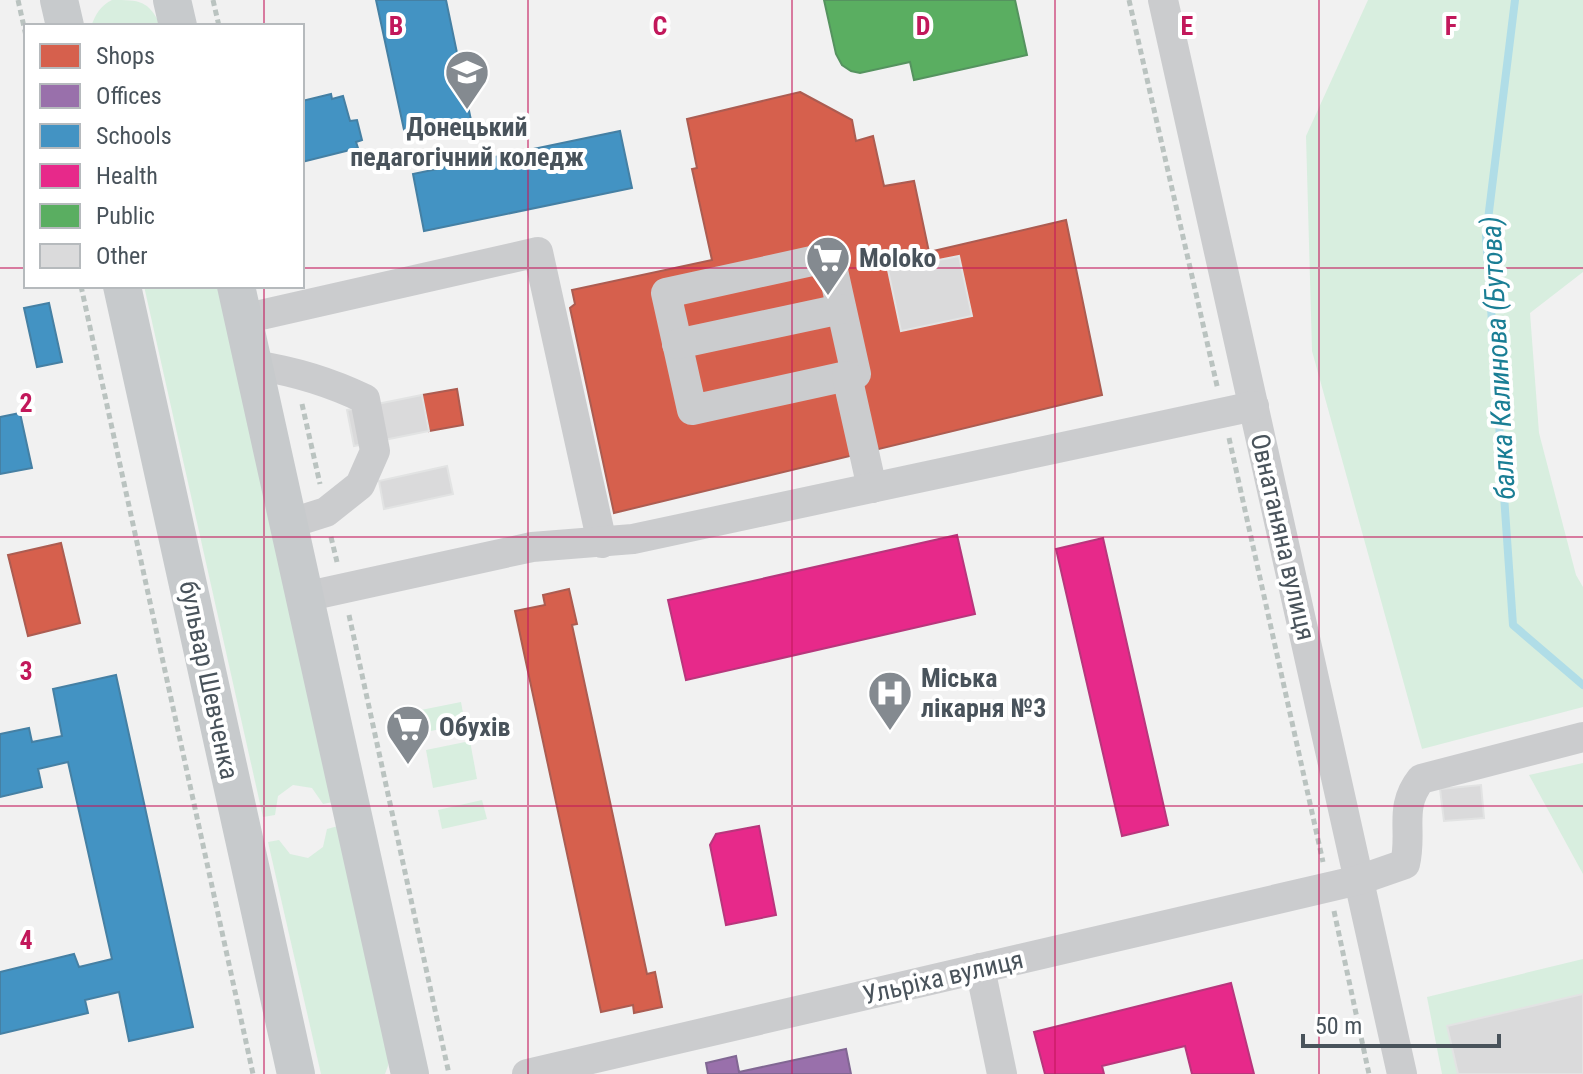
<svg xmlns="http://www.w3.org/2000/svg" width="1583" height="1074" viewBox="0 0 1583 1074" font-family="'Roboto Condensed',sans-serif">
	<rect width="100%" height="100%" fill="#f1f1f1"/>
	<g fill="#d8eedf">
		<path d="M112,0C140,0 148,0 161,26H91C96,14 100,6 112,0Z"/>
		<polygon points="1368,0 1583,0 1583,272 1530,313 1539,433 1576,575 1583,587 1583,707 1422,749 1312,351 1306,136"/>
		<polygon points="144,286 219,286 333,802 323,804 312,788 293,785 278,796 275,815 263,817"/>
		<polygon points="461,702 465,724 421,733 416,711"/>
		<polygon points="470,741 477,779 433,788 426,750"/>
		<polygon points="1583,763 1583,874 1529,775"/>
		<polygon points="482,800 487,819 442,829 438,810"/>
		<polygon points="338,826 388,1053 388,1066 385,1074 321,1074 268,842 279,840 290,854 308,858 323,847 327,829"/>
		<polygon points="1583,959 1583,1074 1442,1074 1427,997"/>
	</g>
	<g fill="#d6604d" stroke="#ac5c51" stroke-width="2">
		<polygon points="800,92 852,120 856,141 873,136 884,186 914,181 929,252 1066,220 1102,395 614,513 570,308 575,304 572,290 712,260 692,169 697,168 687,119"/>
		<polygon points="457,389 463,425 429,431 422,395"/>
		<polygon points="61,543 80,623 28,636 8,555"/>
		<polygon points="569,589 577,624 572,625 647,974 655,972 662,1007 634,1013 633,1005 601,1012 515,611 545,605 543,595"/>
	</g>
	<polygon fill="#9970ab" stroke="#816793" stroke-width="2" points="846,1049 851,1074 708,1074 706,1063 736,1056 739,1072"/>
	<g fill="#4393c3" stroke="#4580a4" stroke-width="2">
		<polygon points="376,0 446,0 472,125 406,139"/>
		<polygon points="331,94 332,99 343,96 350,121 357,120 362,140 356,142 358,148 302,162 302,101"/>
		<polygon points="620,131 632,188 424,231 413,174"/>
		<polygon points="49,303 62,362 37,367 24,308"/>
		<polygon points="20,413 32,468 0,474 0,417"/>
		<polygon points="116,675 193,1027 129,1041 119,992 85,1000 88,1013 0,1034 0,972 74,954 79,967 112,959 68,762 38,769 42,787 0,797 0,734 29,728 32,742 62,736 53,689"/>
	</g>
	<g fill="#e7298a" stroke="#b8367c" stroke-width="2">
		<polygon points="957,535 975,614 686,680 668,600"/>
		<polygon points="1103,538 1168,825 1122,836 1056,549"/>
		<polygon points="759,826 776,915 726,925 710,845 716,834"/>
		<polygon points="1231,983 1254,1074 1192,1074 1185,1046 1102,1066 1104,1074 1045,1074 1034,1032"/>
	</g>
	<polygon fill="#5aae61" stroke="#55935f" stroke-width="2" points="824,0 1015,0 1027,55 914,80 910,62 860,73 851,71 842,65 836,54"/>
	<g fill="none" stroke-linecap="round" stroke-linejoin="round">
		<polyline stroke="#b0dde7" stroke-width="8" points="1515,0 1486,236 1513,625 1583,685"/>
	</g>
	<g fill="#dadadb" stroke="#e2e3e3" stroke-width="2">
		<polygon points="959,256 972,316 901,331 888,270"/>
		<polygon points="422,395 429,431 354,446 347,410"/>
		<polygon points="447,466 453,494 384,509 379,481"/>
		<polygon points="1481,785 1484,818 1444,821 1440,789"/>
		<polygon points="1583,994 1583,1074 1458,1074 1447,1026"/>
	</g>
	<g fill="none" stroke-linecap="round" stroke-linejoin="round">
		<g stroke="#bac3c0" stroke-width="5" stroke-dasharray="6 4" stroke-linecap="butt">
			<polyline points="18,0 26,36"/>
			<polyline points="213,0 219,26"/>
			<polyline points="1129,0 1218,390"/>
			<polyline points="81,286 253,1074"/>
			<polyline points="302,404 320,484"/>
			<polyline points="1229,438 1323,862"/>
			<polyline points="331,537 337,562"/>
			<polyline points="349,615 449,1074"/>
			<polyline points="1334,911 1369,1074"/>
		</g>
		<g stroke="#cbccce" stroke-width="30">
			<polyline points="1163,0 1402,1074"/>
			<polygon points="830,257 856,374 692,410 666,293"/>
			<polyline points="243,319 538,252 602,543"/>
			<polyline points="677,344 841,309"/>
			<path d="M253,365C294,371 328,381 365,399L375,451L360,485L326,512L288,524"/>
			<polyline points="847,376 872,488"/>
			<polyline points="304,597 532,547 633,539 1254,406"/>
			<polyline points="980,968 1002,1074"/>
			<path d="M527,1074L1359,880L1405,864C1413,831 1398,808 1421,779L1583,737"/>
		</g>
		<g stroke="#c7cacc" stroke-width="38">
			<polyline points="59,0 65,26"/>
			<polyline points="172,0 178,26"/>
			<polyline points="122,286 296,1074"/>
			<polyline points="236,286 410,1074"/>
		</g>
	</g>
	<path fill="none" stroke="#c2185b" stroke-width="2" stroke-opacity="0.55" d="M264,0V26M528,0V1074M792,0V1074M1055,0V1074M1319,0V1074M0,268H26M302,268H1583M264,286V1074M0,537H1583M0,806H1583"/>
	<defs>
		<g id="university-pin" transform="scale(2.3)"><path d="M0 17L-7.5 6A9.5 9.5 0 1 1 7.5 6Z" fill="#848a90" stroke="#fff"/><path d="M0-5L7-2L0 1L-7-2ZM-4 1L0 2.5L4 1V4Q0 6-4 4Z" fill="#fff"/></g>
		<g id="supermarket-pin" transform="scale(2.3)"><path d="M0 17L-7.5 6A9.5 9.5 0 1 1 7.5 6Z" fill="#848a90" stroke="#fff"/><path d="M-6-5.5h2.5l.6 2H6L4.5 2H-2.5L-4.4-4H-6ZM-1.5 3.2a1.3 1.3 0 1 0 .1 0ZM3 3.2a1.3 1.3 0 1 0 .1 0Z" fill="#fff"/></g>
		<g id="hospital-pin" transform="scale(2.3)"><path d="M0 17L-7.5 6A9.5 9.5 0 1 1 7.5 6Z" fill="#848a90" stroke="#fff"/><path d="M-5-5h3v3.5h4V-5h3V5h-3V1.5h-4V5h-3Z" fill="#fff"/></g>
	</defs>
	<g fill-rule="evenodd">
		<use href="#university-pin" x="467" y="72"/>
		<use href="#supermarket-pin" x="828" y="258"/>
		<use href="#hospital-pin" x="890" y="693"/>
		<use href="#supermarket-pin" x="408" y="727"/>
	</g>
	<g text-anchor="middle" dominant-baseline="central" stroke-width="8" stroke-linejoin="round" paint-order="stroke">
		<g font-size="26" font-weight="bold" fill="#49535b" stroke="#fff" text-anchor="start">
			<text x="467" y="127" text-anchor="middle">Донецький<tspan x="467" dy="30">педагогічний коледж</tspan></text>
			<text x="859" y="258">Moloko</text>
			<text x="921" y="678">Міська<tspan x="921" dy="30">лікарня №3</tspan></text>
			<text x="439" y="727">Обухів</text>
		</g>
		<g font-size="26" fill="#49535b" stroke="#fff">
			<text transform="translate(1283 537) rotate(77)">Овнатаняна вулиця</text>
			<text transform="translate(209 680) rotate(78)">бульвар Шевченка</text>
			<text transform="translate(943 977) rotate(-13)">Ульріха вулиця</text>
		</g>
		<g font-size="28" font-style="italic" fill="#1a7e95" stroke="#fff">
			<text transform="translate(1498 358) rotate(-93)">балка Калинова (Бутова)</text>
		</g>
	</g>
	<g font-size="26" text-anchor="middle" font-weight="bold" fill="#c2185b" stroke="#fff" stroke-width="8" stroke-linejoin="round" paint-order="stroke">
		<text x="396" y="35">B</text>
		<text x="660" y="35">C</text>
		<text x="923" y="35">D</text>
		<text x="1187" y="35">E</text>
		<text x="1451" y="35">F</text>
		<text x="26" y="412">2</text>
		<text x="26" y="680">3</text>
		<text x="26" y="949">4</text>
	</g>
	<rect x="24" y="24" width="280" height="264" fill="#ffffff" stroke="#b6babd" stroke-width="2"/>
	<rect x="40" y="44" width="40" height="24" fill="#d6604d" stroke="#b6babd" stroke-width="2"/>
	<text x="96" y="64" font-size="24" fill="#49535b">Shops</text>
	<rect x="40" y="84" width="40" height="24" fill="#9970ab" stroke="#b6babd" stroke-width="2"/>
	<text x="96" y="104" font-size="24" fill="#49535b">Offices</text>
	<rect x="40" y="124" width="40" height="24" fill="#4393c3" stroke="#b6babd" stroke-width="2"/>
	<text x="96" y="144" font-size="24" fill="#49535b">Schools</text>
	<rect x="40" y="164" width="40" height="24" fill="#e7298a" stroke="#b6babd" stroke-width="2"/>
	<text x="96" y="184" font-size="24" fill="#49535b">Health</text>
	<rect x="40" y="204" width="40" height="24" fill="#5aae61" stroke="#b6babd" stroke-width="2"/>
	<text x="96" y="224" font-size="24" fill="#49535b">Public</text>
	<rect x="40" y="244" width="40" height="24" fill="#dadadb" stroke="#b6babd" stroke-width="2"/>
	<text x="96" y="264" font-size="24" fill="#49535b">Other</text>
	<path d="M1303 1034v12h196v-12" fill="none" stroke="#49535b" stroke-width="4"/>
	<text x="1315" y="1034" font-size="24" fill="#49535b" stroke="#ffffff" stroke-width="6" paint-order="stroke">50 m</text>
</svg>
